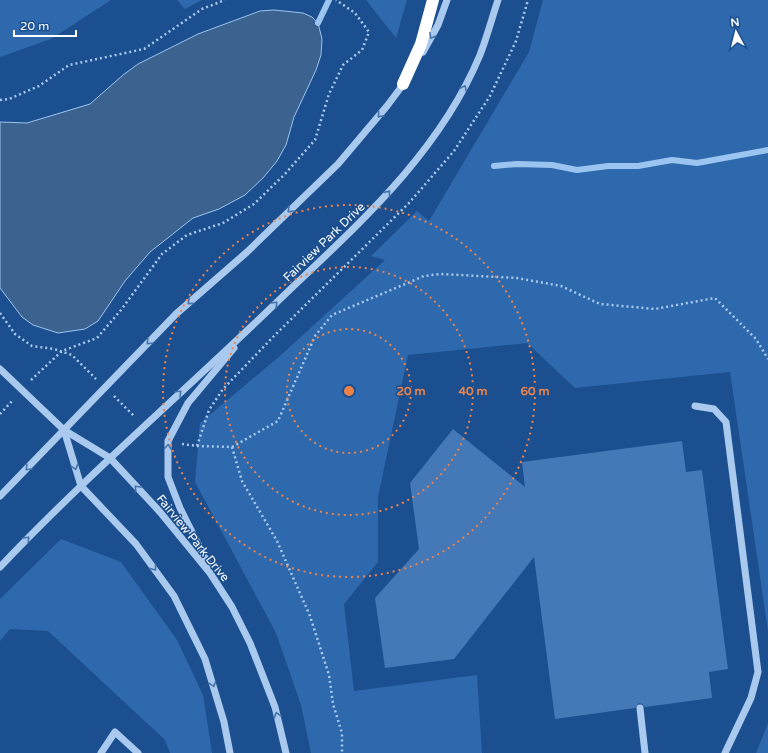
<svg xmlns="http://www.w3.org/2000/svg" width="768" height="753" viewBox="0 0 768 753" font-family="'Varela Round',sans-serif">
	<rect width="100%" height="100%" fill="#1b4f8f"/>
	<g fill="#2e69ad">
		<polygon points="0,0 111,0 51,39 0,57"/>
		<polygon points="177,0 202,0 185,9"/>
		<polygon points="366,0 407,0 396,38"/>
		<polygon points="543,0 768,0 768,631 730,372 575,388 527,343 408,355 378,497 378,562 344,604 354,691 477,675 482,753 311,753 301,705 276,633 195,482 200,423 281,355 385,260 371,256 417,211 429,221 529,52"/>
		<polygon points="61,539 121,562 177,640 203,695 212,753 170,753 165,740 48,631 10,629 0,641 0,599"/>
		<polygon points="768,723 768,753 756,753"/>
	</g>
	<polygon fill="#3c6290" stroke="#9cc4f0" points="274,10 303,13 312,17 318,23 322,39 321,55 316,70 294,117 286,145 277,161 263,178 245,195 219,209 193,218 150,252 125,281 98,321 85,329 58,333 33,325 22,317 0,288 0,122 27,123 90,104 123,75 138,64 198,34 260,11"/>
	<g fill="none" stroke-linecap="round" stroke-linejoin="round">
		<g stroke="#9cc4f0" stroke-width="6">
			<polyline points="318,23 329,0"/>
			<polyline points="494,166 517,164 552,165 577,170 608,166 638,166 672,160 697,163 768,150"/>
		</g>
	</g>
	<polygon fill="#4478b7" points="453,429 525,487 522,462 682,441 686,472 702,470 728,669 709,672 712,698 645,707 642,704 639,703 635,708 555,719 534,557 454,659 385,668 375,598 419,549 410,483"/>
	<g fill="none" stroke-linecap="round" stroke-linejoin="round">
		<g stroke="#a9c9ee" stroke-width="2.5" stroke-dasharray="2 3" stroke-linecap="butt">
			<polyline points="0,100 9,99 39,86 69,65 144,49 202,9 225,0"/>
			<polyline points="0,313 15,334 32,346 54,349 72,355 96,379"/>
			<polyline points="31,380 62,351 97,338 121,310 162,254 187,235 223,223 254,204 285,174 315,140 329,94 343,65 362,50 369,32 355,13 336,0"/>
			<polyline points="114,396 135,417"/>
			<polyline points="0,414 13,400"/>
			<polyline points="182,444 197,446 232,447 242,481 277,541 310,616 329,675 333,704 342,733 342,753"/>
			<polyline points="197,446 209,410 223,389 274,336 409,203 454,151 490,96 516,41 528,0"/>
			<polyline points="232,447 278,421 315,336 332,315 424,276 440,274 517,278 561,286 600,304 655,309 715,298 756,339 768,359"/>
		</g>
		<g stroke="#a9c9ee" stroke-width="7">
			<polyline points="423,52 438,25 447,0"/>
			<polyline points="0,369 64,430 110,458 160,512 210,573 232,607 250,643 275,707 286,753"/>
			<polyline points="695,406 714,409 726,422 758,672 751,698 725,753"/>
			<polyline points="64,430 81,486 136,544 174,596 205,659 224,722 230,753"/>
			<polyline points="0,496 176,314 247,252 338,164 387,106 405,82"/>
			<polyline points="209,566 180,508 168,477 168,441 188,403 234,348"/>
			<path d="M0,567C88,474 185,391 277,302C354,228 438,156 480,55C487,37 492,18 498,0"/>
			<polyline points="640,708 645,753"/>
			<polyline points="101,753 115,732 138,753"/>
		</g>
		<polyline stroke="#fff" stroke-width="12" points="403,84 421,44 433,0"/>
	</g>
	<defs><path id="oneway-chevron" d="M-2-3.5L2.5 0L-2 3.5" fill="none" stroke-width="1.6" stroke-linecap="round" stroke-linejoin="round"/></defs>
	<g stroke="#4674ac">
		<use href="#oneway-chevron" transform="translate(432 36) rotate(119)"/>
		<use href="#oneway-chevron" transform="translate(464 88) rotate(-63)"/>
		<use href="#oneway-chevron" transform="translate(380 115) rotate(131)"/>
		<use href="#oneway-chevron" transform="translate(388 193) rotate(-51)"/>
		<use href="#oneway-chevron" transform="translate(290 210) rotate(136)"/>
		<use href="#oneway-chevron" transform="translate(190 302) rotate(139)"/>
		<use href="#oneway-chevron" transform="translate(275 304) rotate(-44)"/>
		<use href="#oneway-chevron" transform="translate(149 342) rotate(134)"/>
		<use href="#oneway-chevron" transform="translate(179 393) rotate(-43)"/>
		<use href="#oneway-chevron" transform="translate(168 447) rotate(-85)"/>
		<use href="#oneway-chevron" transform="translate(75 467) rotate(74)"/>
		<use href="#oneway-chevron" transform="translate(28 468) rotate(134)"/>
		<use href="#oneway-chevron" transform="translate(137 488) rotate(-133)"/>
		<use href="#oneway-chevron" transform="translate(27 539) rotate(-47)"/>
		<use href="#oneway-chevron" transform="translate(154 568) rotate(54)"/>
		<use href="#oneway-chevron" transform="translate(213 684) rotate(72)"/>
		<use href="#oneway-chevron" transform="translate(277 715) rotate(-106)"/>
	</g>
	<g fill="none" stroke="#ee8249" stroke-width="2" stroke-dasharray="2 4">
		<circle cx="349" cy="391" r="62"/>
		<circle cx="349" cy="391" r="124"/>
		<circle cx="349" cy="391" r="186"/>
	</g>
	<g text-anchor="middle" dominant-baseline="central" stroke-width="3" stroke-linejoin="round" paint-order="stroke">
		<g font-size="12" fill="#fff" stroke="#1b4f8f">
			<text transform="translate(324 242) rotate(-44)">Fairview Park Drive</text>
			<text transform="translate(193 538) rotate(51)">Fairview Park Drive</text>
		</g>
	</g>
	<circle cx="349" cy="391" r="6" fill="#ee8249" stroke="#1b4f8f" stroke-width="2"/>
	<g font-size="12" text-anchor="middle" font-weight="bold" fill="#ee8249" stroke="#1b4f8f" stroke-width="3" stroke-linejoin="round" paint-order="stroke">
		<text x="411" y="395">20 m</text>
		<text x="473" y="395">40 m</text>
		<text x="535" y="395">60 m</text>
	</g>
	<g transform="translate(736 32) rotate(353)" stroke="#1b4f8f" stroke-width="3" paint-order="stroke">
	<path d="M0-3L7 15L0 10L-7 15Z" fill="#ffffff"/>
	<text y="-6" font-size="11" font-weight="bold" text-anchor="middle" fill="#ffffff">N</text>
	</g>
	<path d="M14 30v6h62v-6" fill="none" stroke="#ffffff" stroke-width="2"/>
	<text x="20" y="30" font-size="12" fill="#ffffff" stroke="#1b4f8f" stroke-width="3" paint-order="stroke">20 m</text>
</svg>
